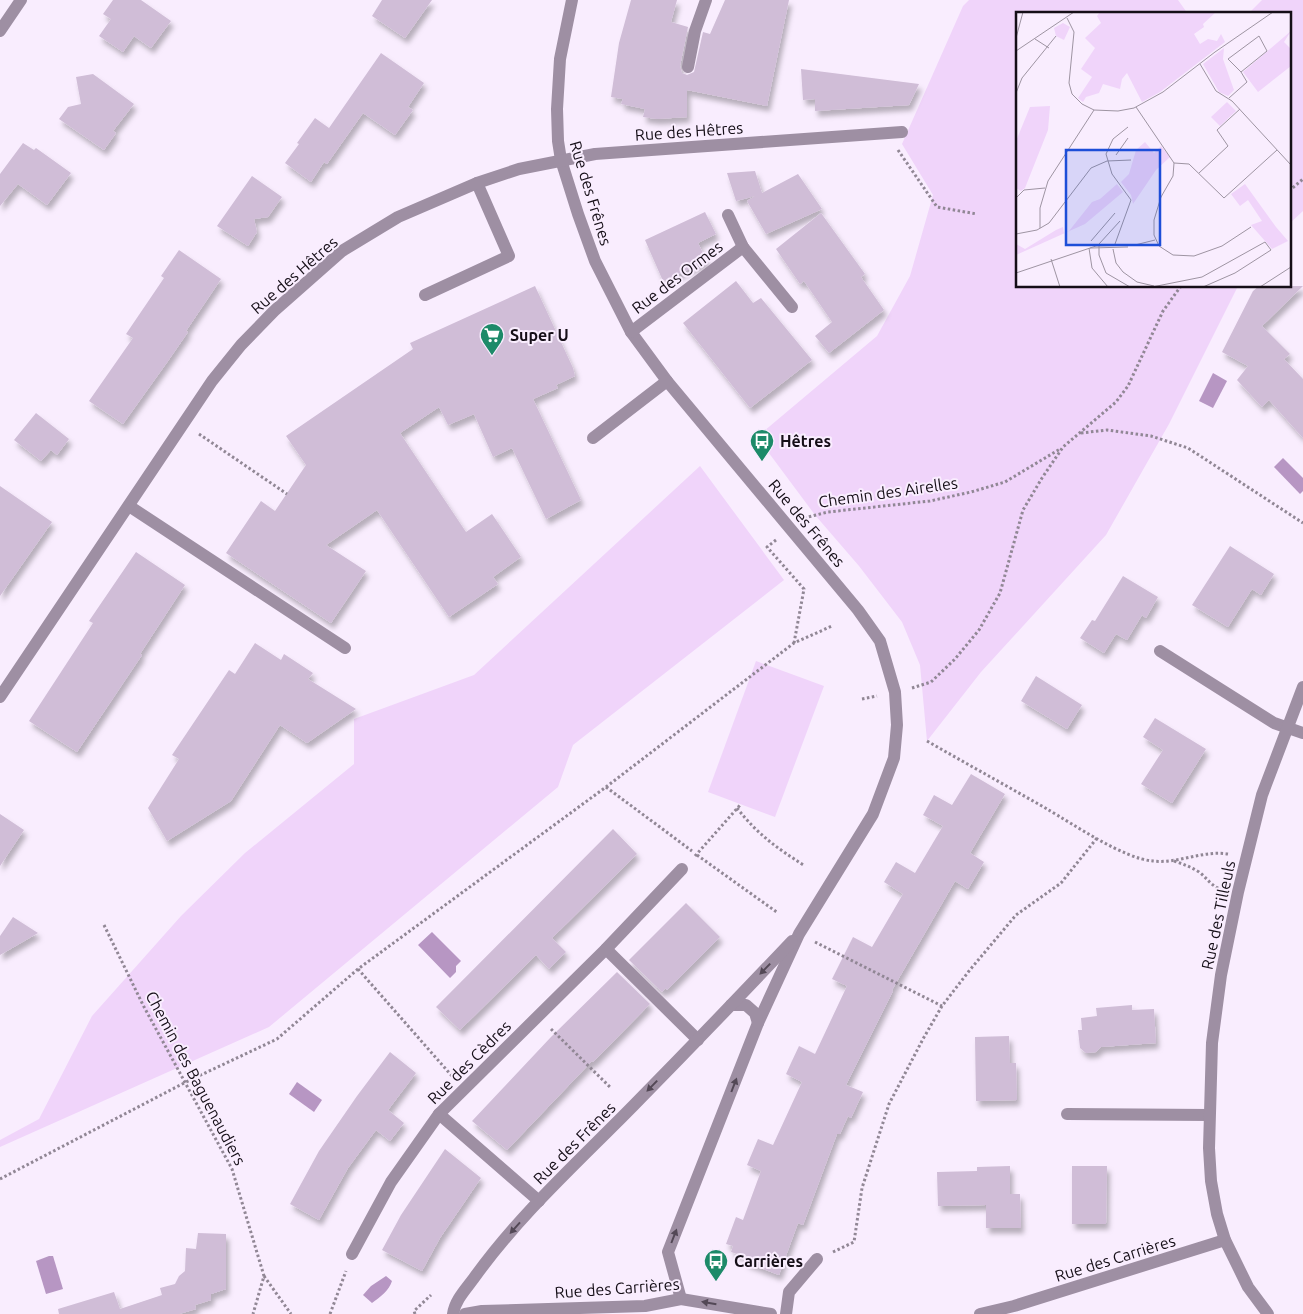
<svg xmlns="http://www.w3.org/2000/svg" width="1303" height="1314" viewBox="0 0 1303 1314" font-family="Ubuntu,sans-serif">
	<defs>
		<filter id="shadow"><feDropShadow dx="3" dy="5.5" stdDeviation="2.5" flood-color="#0004"/></filter>
	</defs>
	<rect width="100%" height="100%" fill="#f9edfe"/>
	<g fill="#f0d4fa">
		<polygon points="969,0 1178,0 1188,14 1017,14 1017,286 1238,286 1169,424 1106,535 981,672 927,741 920,665 902,622 859,566 815,515 757,437 877,336 910,276 933,195 902,144 963,6"/>
		<polygon points="1262,0 1303,0 1303,211 1289,224 1289,14 1248,14"/>
		<polygon points="700,466 784,580 573,745 558,787 269,1027 0,1147 0,1140 39,1119 92,1016 181,916 245,853 354,764 354,719 474,675"/>
		<polygon points="756,661 824,686 775,817 708,792"/>
	</g>
	<g fill="#b796c3">
		<polygon points="1213,373 1227,381 1213,408 1199,401"/>
		<polygon points="1283,458 1303,478 1303,491 1300,494 1274,467"/>
		<polygon points="432,932 461,961 456,966 456,972 450,978 418,945"/>
		<polygon points="297,1082 322,1100 314,1112 289,1094"/>
		<polygon points="49,1256 53,1256 63,1289 46,1294 36,1261"/>
		<path d="M386,1276L392,1281C389,1291 380,1297 372,1303L363,1295L371,1286Z"/>
	</g>
	<g fill="#d0bdd7" filter="url(#shadow)">
		<polygon points="113,0 141,0 171,21 151,48 134,36 123,52 99,36 111,19 103,14"/>
		<polygon points="382,0 432,0 405,38 372,16"/>
		<polygon points="631,0 677,0 671,22 688,27 680,66 682,73 687,75 694,72 703,32 710,34 725,0 789,0 767,106 687,90 687,117 657,119 643,117 645,109 621,104 623,99 611,97 619,43"/>
		<polygon points="381,53 424,83 408,107 413,110 395,135 363,113 327,164 324,162 311,182 285,163 299,144 297,143 315,118 329,128"/>
		<polygon points="801,69 919,84 909,105 815,111 815,99 803,100"/>
		<polygon points="93,74 134,104 113,131 116,133 104,150 59,119 68,107 81,104 76,77"/>
		<polygon points="23,143 34,150 36,148 71,173 47,205 18,184 0,206 0,174"/>
		<polygon points="755,171 762,193 798,174 822,209 766,234 747,201 755,196 736,201 727,173"/>
		<polygon points="252,176 282,197 268,217 254,219 257,232 248,246 217,226"/>
		<polygon points="705,212 716,234 698,243 707,261 663,281 645,240"/>
		<polygon points="821,213 865,274 861,277 884,310 829,353 815,336 832,322 804,281 800,284 776,249"/>
		<polygon points="179,250 221,279 186,331 188,332 168,361 123,424 89,401 133,338 126,334 164,278 161,276"/>
		<polygon points="736,281 753,303 761,298 812,360 750,408 683,323"/>
		<polygon points="535,286 573,368 575,376 556,385 558,388 533,399 581,500 546,519 512,448 493,457 474,414 448,425 439,407 400,433 466,532 492,514 521,557 493,577 498,584 449,617 377,510 326,545 366,571 331,623 226,553 261,501 275,511 306,465 286,436 413,349 410,343"/>
		<polygon points="1259,286 1303,286 1262,326 1290,354 1284,359 1303,379 1303,438 1269,400 1262,407 1237,380 1248,366 1222,352 1253,291"/>
		<polygon points="36,413 69,439 57,455 51,450 41,461 14,440"/>
		<polygon points="0,486 52,522 0,596"/>
		<polygon points="1230,546 1274,574 1261,595 1252,589 1228,627 1192,605"/>
		<polygon points="136,552 185,585 140,654 142,655 77,752 29,721 93,623 89,621"/>
		<polygon points="1123,576 1158,597 1146,618 1142,615 1127,640 1116,634 1104,653 1080,638 1092,620 1095,621"/>
		<polygon points="255,643 281,660 284,654 313,673 308,679 356,709 307,743 280,725 231,801 167,841 148,808 179,759 172,755 229,670 235,674"/>
		<polygon points="1036,676 1082,705 1067,729 1021,701"/>
		<polygon points="1155,718 1206,749 1172,803 1141,784 1163,750 1143,737"/>
		<polygon points="971,774 1005,794 970,853 984,862 968,889 955,881 892,990 893,991 846,1085 863,1092 851,1118 848,1116 840,1134 837,1134 803,1225 798,1223 779,1275 745,1262 747,1257 731,1252 733,1246 726,1244 736,1217 743,1220 761,1171 747,1165 758,1139 773,1145 802,1082 786,1074 791,1063 799,1046 815,1054 847,986 832,979 853,937 872,947 903,894 884,882 896,862 915,873 943,826 923,815 934,795 952,805"/>
		<polygon points="0,814 24,830 0,866"/>
		<polygon points="613,829 637,854 552,938 566,952 549,969 536,955 460,1030 436,1007"/>
		<polygon points="686,903 720,937 667,990 666,988 662,992 629,960"/>
		<polygon points="13,917 38,933 0,955 0,936"/>
		<polygon points="617,972 650,1004 593,1062 592,1061 507,1150 472,1121 551,1037"/>
		<polygon points="1132,1005 1132,1010 1154,1009 1156,1043 1101,1047 1096,1052 1086,1053 1080,1048 1078,1030 1082,1030 1081,1018 1097,1016 1096,1008"/>
		<polygon points="1009,1036 1010,1063 1016,1063 1017,1100 976,1101 975,1037"/>
		<polygon points="390,1052 416,1073 388,1110 404,1123 390,1141 376,1130 348,1168 319,1220 290,1204 319,1151 357,1096"/>
		<polygon points="445,1149 481,1178 440,1238 422,1271 382,1250 401,1215"/>
		<polygon points="1010,1166 1010,1194 1020,1194 1021,1228 986,1228 986,1205 938,1206 937,1172 977,1171 977,1167"/>
		<polygon points="1072,1166 1107,1166 1106,1224 1072,1224"/>
		<polygon points="198,1233 226,1234 226,1289 211,1294 211,1300 195,1305 196,1309 179,1314 59,1314 58,1309 114,1292 120,1309 162,1295 160,1288 175,1284 179,1276 185,1271 186,1248 196,1249"/>
	</g>
	<g fill="none" stroke-linecap="round" stroke-linejoin="round">
		<g stroke="#918795" stroke-width="3" stroke-dasharray="2.5 2.5" stroke-linecap="butt">
			<polyline points="898,150 937,207 977,214"/>
			<polyline points="1289,191 1303,179"/>
			<polyline points="1081,433 1107,430 1151,436 1188,448 1303,523"/>
			<polyline points="199,434 287,494"/>
			<polyline points="804,518 828,512 930,501 971,492 1005,482 1060,449"/>
			<polyline points="776,540 767,547 804,589 794,643"/>
			<polyline points="912,688 931,682 955,659 979,630 1000,593 1023,510 1042,478 1063,447 1116,402 1128,386 1163,311 1181,286"/>
			<polyline points="862,699 877,696"/>
			<path d="M927,741C967,764 1007,786 1047,809C1073,824 1124,859 1153,861C1178,864 1203,850 1228,854"/>
			<polyline points="606,787 692,851"/>
			<path d="M737,808C758,835 777,848 805,866"/>
			<polyline points="697,855 778,913"/>
			<polyline points="695,856 741,804"/>
			<path d="M1174,861C1183,864 1191,867 1199,872C1207,878 1212,887 1221,889"/>
			<polyline points="104,925 143,1005 232,1169 264,1276 253,1314"/>
			<polyline points="815,942 942,1006"/>
			<polyline points="358,969 452,1076"/>
			<polyline points="551,1029 611,1088"/>
			<polyline points="0,1179 186,1082 277,1039 358,969 606,787 794,643 832,626"/>
			<polyline points="833,1252 854,1242 862,1188 889,1104 923,1039 942,1006 969,971 1016,915 1061,883 1097,838"/>
			<polyline points="264,1276 291,1314"/>
			<polyline points="330,1314 346,1271"/>
			<polyline points="415,1314 414,1311 431,1295"/>
		</g>
		<g stroke="#9e8fa3" stroke-width="12">
			<polyline points="572,0 560,59 557,109 558,141 561,160 578,214 595,261 631,332 667,381 858,610 880,641 895,692 897,725 894,758 873,814 799,934 758,1023 668,1252 681,1299"/>
			<polyline points="0,31 21,0"/>
			<polyline points="688,67 695,31 706,0"/>
			<polyline points="728,215 743,247 792,307"/>
			<polyline points="425,295 509,256 477,183"/>
			<polyline points="631,332 743,247"/>
			<polyline points="593,438 667,381"/>
			<polyline points="129,506 345,648"/>
			<polyline points="1160,651 1274,723 1303,733"/>
			<polyline points="0,697 212,381 241,345 274,311 342,251 398,217 477,183 519,169 595,154 902,132"/>
			<polyline points="606,949 698,1040"/>
			<polyline points="731,1005 746,1005 755,1013 758,1023"/>
			<polyline points="439,1114 539,1201"/>
			<polyline points="1067,1114 1209,1115"/>
			<polyline points="352,1254 391,1182 439,1114 606,949 682,869"/>
			<path d="M453,1314C455,1300 466,1289 474,1278C519,1215 579,1161 634,1105C687,1051 740,996 792,941"/>
			<polyline points="465,1314 482,1311 645,1306 681,1299 771,1314"/>
			<polyline points="786,1314 789,1292 817,1259"/>
			<polyline points="980,1314 1014,1306 1225,1240"/>
			<polyline points="1268,1314 1248,1287 1225,1240 1217,1214 1211,1181 1209,1148 1212,1043 1221,975 1238,892 1262,795 1303,687"/>
		</g>
	</g>
	<defs><path id="oneway-solid" d="M-6-.8H1V-3.2L6.5 0L1 3.2V.8H-6Z" transform="scale(1.25)"/></defs>
	<g fill="#534856">
		<use href="#oneway-solid" transform="translate(765 969) rotate(134)"/>
		<use href="#oneway-solid" transform="translate(734 1085) rotate(-69)"/>
		<use href="#oneway-solid" transform="translate(652 1086) rotate(134)"/>
		<use href="#oneway-solid" transform="translate(515 1228) rotate(132)"/>
		<use href="#oneway-solid" transform="translate(674 1236) rotate(-69)"/>
		<use href="#oneway-solid" transform="translate(709 1303) rotate(-170)"/>
	</g>
	<defs>
		<g id="supermarket-pin" transform="scale(1.25)"><path d="M0 17L-7.5 6A9.5 9.5 0 1 1 7.5 6Z" fill="#1d8a69" stroke="#f9edfe"/><path d="M-6-5.5h2.5l.6 2H6L4.5 2H-2.5L-4.4-4H-6ZM-1.5 3.2a1.3 1.3 0 1 0 .1 0ZM3 3.2a1.3 1.3 0 1 0 .1 0Z" fill="#fff"/></g>
		<g id="bus-pin" transform="scale(1.25)"><path d="M0 17L-7.5 6A9.5 9.5 0 1 1 7.5 6Z" fill="#1d8a69" stroke="#f9edfe"/><path d="M-5-6H5V4H4V6H2V4H-2V6H-4V4H-5ZM-3.5-4V0h7V-4ZM-3.5 1.2v1.5H-2V1.2ZM2 1.2v1.5H3.5V1.2Z" fill="#fff"/></g>
	</defs>
	<g fill-rule="evenodd">
		<use href="#supermarket-pin" x="492" y="335"/>
		<use href="#bus-pin" x="762" y="441"/>
		<use href="#bus-pin" x="716" y="1261"/>
	</g>
	<g text-anchor="middle" dominant-baseline="central" stroke-width="4" stroke-linejoin="round" paint-order="stroke">
		<g font-size="16" fill="#150e17" stroke="#f9edfe">
			<text transform="translate(689 131) rotate(-4)">Rue des Hêtres</text>
			<text transform="translate(591 193) rotate(73)">Rue des Frênes</text>
			<text transform="translate(294 275) rotate(-41)">Rue des Hêtres</text>
			<text transform="translate(677 277) rotate(-37)">Rue des Ormes</text>
			<text transform="translate(888 492) rotate(-8)">Chemin des Airelles</text>
			<text transform="translate(807 523) rotate(50)">Rue des Frênes</text>
			<text transform="translate(1218 915) rotate(-78)">Rue des Tilleuls</text>
			<text transform="translate(469 1062) rotate(-45)">Rue des Cèdres</text>
			<text transform="translate(196 1078) rotate(62)">Chemin des Baguenaudiers</text>
			<text transform="translate(574 1143) rotate(-45)">Rue des Frênes</text>
			<text transform="translate(1115 1258) rotate(-17)">Rue des Carrières</text>
			<text transform="translate(617 1288) rotate(-4)">Rue des Carrières</text>
		</g>
		<g font-size="16" font-weight="bold" fill="#150e17" stroke="#f9edfe" text-anchor="start">
			<text x="510" y="335">Super U</text>
			<text x="780" y="441">Hêtres</text>
			<text x="734" y="1261">Carrières</text>
		</g>
	</g>
	<g transform="translate(1016 12)">
		<rect width="275" height="275" fill="#f9edfe"/>
		<path d="M84,0H200L187,12L188,15L178,22L184,32L192,27L201,29L205,22L209,30L144,80L126,90L111,61L106,67L104,77L87,72L83,81L70,85L67,90L62,86L76,65L65,57L79,36L69,26L85,11L81,4ZM47,11L54,15L48,28L40,24L38,16ZM275,19L268,30L275,37V54L242,80L227,60ZM208,36L207,47L218,78L212,84L203,80L187,52ZM211,90L220,99L204,114L195,105ZM34,94L32,118L9,176L5,179L0,176V129L14,95ZM129,130L138,141L145,134L154,145L140,158L117,192L115,183L105,170L113,162L120,138ZM101,172L107,180L69,212L0,243V232L9,237L40,218L47,215L48,221L53,219L76,190L84,187ZM229,172L260,215L272,229L256,237L235,213L246,209L232,188L224,194L215,182Z" fill="#f0d4fa"/>
		<path fill="none" stroke="#9e94a2" stroke-width="1" d="M51,6L58,20L53,71L56,82L66,92L78,98L102,99L118,96L147,80L199,40L257,0M0,26L7,0M19,27L33,36M0,39L58,0M184,52L200,79L216,89L275,153M0,81L6,66L40,24M213,86L231,70L225,60L251,39L243,24L212,47L225,60M120,95L158,151L157,164L145,185L138,208V223L143,234L157,243L178,244L206,234L235,215M100,143L112,126M158,151L173,152L208,186L261,138M183,161L212,134L201,118L224,97M0,186L8,178L29,176M104,209L83,232V243L90,261L114,275M24,216V196L32,169L78,98M0,222L21,218L33,211L75,156L91,149L115,148M75,229L99,201M99,232L115,188L96,162L90,142L97,127L112,115M119,233L139,228M73,236L76,256L92,275M74,236L112,235M97,237L100,251L107,260L121,270L138,274M35,247L44,275M0,261L80,234L119,233M136,275L186,265L249,230L255,238L219,261L187,275M244,275L275,255"/>
		<path fill="#1d4ed8" fill-opacity="0.15" stroke="#1d4ed8" stroke-width="2.5" d="M50,138H144V233H50Z"/>
		<rect width="275" height="275" fill="none" stroke="#150e17" stroke-width="2.5"/>
	</g>
</svg>
